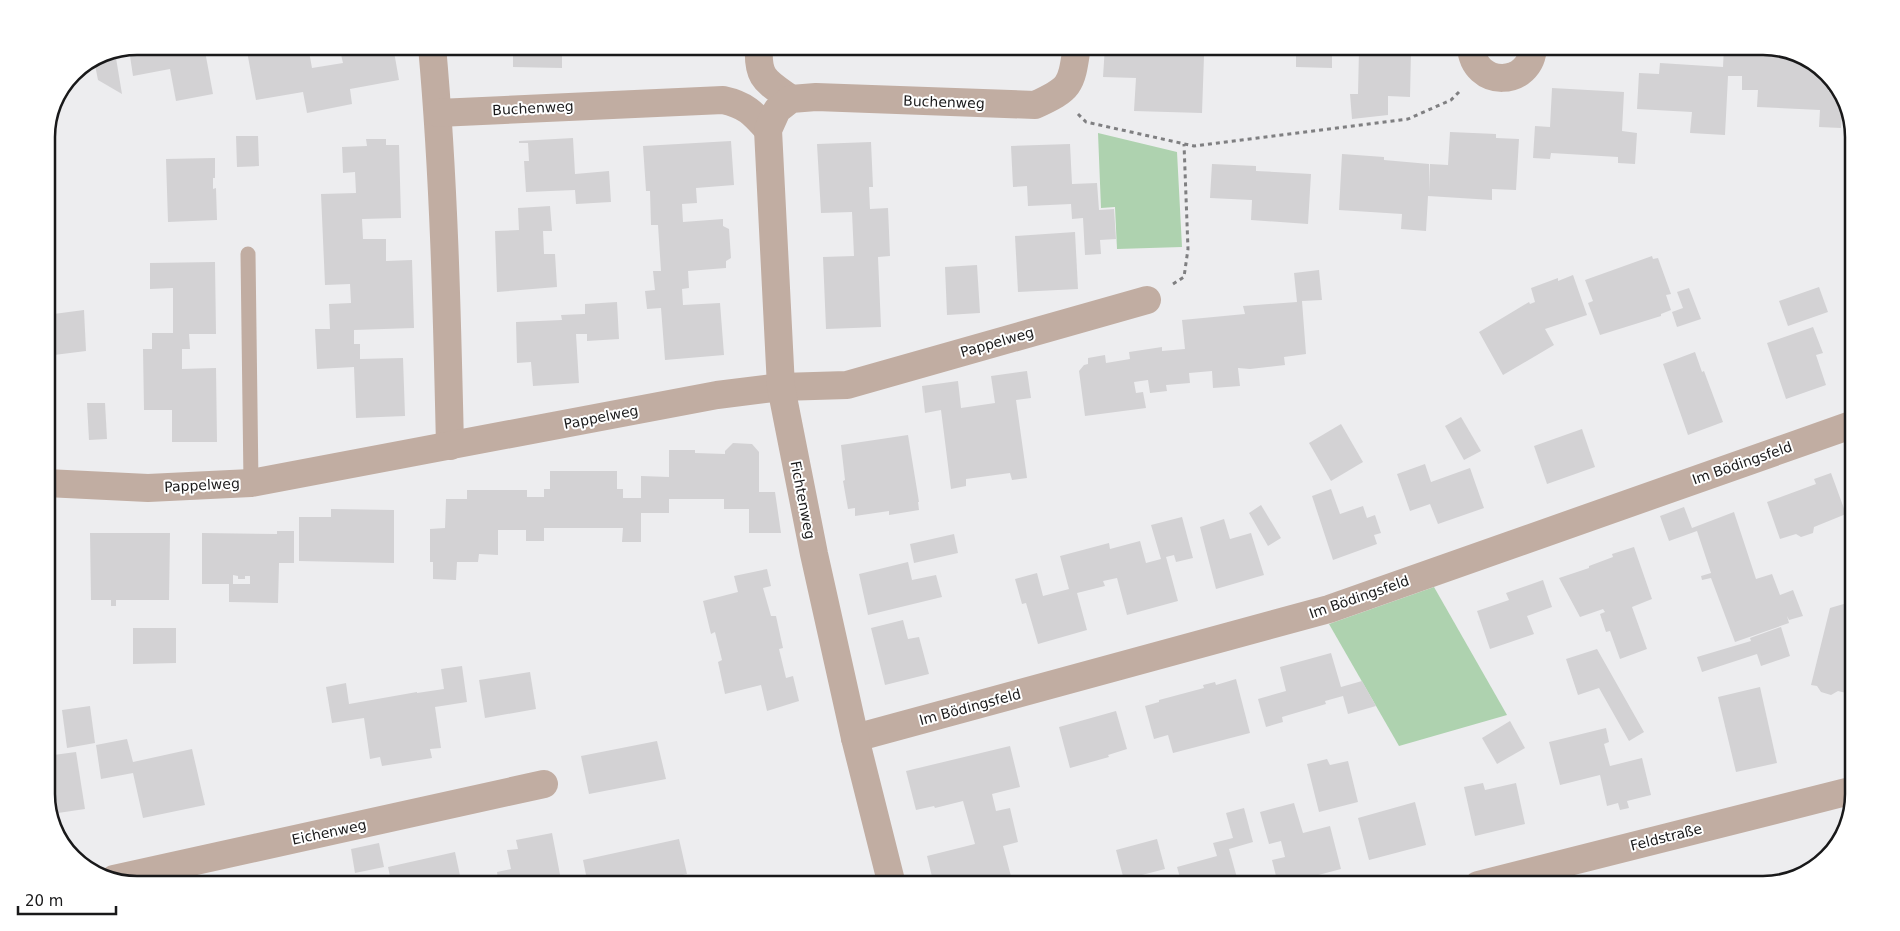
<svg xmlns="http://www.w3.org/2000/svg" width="1900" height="931" viewBox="0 0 1900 931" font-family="'DejaVu Sans',sans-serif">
	<rect width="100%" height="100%" fill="#ededef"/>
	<g fill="#aed2af">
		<polygon points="1098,133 1177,152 1182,247 1117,249 1115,207 1101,208"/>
		<polygon points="1434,587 1507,715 1399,746 1329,624"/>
	</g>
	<g fill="#d3d2d4" fill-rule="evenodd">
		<polygon points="137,46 204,46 213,94 176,101 170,69 133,76 130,56 116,58 122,94 98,80 95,65 80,68 103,53"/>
		<polygon points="246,46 308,46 312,68 343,63 339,46 393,46 399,80 350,89 352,104 307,113 303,92 256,100"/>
		<polygon points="513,46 562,46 562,68 513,67"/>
		<polygon points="1105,46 1138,46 1138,54 1204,56 1202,113 1134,111 1136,78 1103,77"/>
		<polygon points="1296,46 1332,46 1332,68 1296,67"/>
		<polygon points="1724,46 1744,46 1744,55 1759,56 1760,46 1763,46 1803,55 1829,78 1828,91 1840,91 1843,99 1841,128 1819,127 1820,110 1757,107 1758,90 1742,90 1742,76 1728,76 1725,135 1690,133 1692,112 1637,109 1639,73 1659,74 1660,63 1723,67"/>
		<polygon points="1359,50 1411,51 1410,97 1388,96 1388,115 1352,119 1350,94 1358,94"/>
		<polygon points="1552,88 1624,92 1622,131 1637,133 1635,164 1618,163 1618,157 1551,153 1550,159 1533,158 1535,126 1550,127"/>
		<polygon points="1450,132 1496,134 1496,138 1519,139 1516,190 1492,189 1492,200 1428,196 1426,231 1401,229 1402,214 1339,210 1342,154 1384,157 1384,160 1429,164 1429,192 1430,164 1448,165"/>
		<polygon points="236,136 258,136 259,166 237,167"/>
		<polygon points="573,138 575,174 609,171 611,202 576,204 575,190 526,192 524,161 529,161 528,143 519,143 519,141"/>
		<polygon points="366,139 386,139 386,145 399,145 401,218 362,219 363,239 386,239 386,261 412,260 414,328 354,330 354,344 360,344 360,359 403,358 405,416 356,418 354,367 317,369 315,329 330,329 329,304 351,303 350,284 325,285 321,194 356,193 355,172 343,173 342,147 367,146"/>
		<polygon points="731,141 734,185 696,188 697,203 682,204 683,222 723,219 723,226 729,229 731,258 726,261 726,268 688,271 689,288 682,289 683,305 720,303 724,355 665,360 661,308 647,309 645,291 655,290 653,271 661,271 658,225 651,225 650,191 646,191 643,146"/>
		<polygon points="871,142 873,187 869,187 870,209 888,208 890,256 878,257 881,327 826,329 823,257 854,256 852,212 821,213 817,144"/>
		<polygon points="1070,144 1072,184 1097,183 1099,210 1114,209 1116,239 1100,240 1101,254 1085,255 1083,218 1072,219 1071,204 1028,206 1027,186 1013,187 1011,146"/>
		<polygon points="215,158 215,178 213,178 213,189 216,188 217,220 168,222 166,159"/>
		<polygon points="1212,164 1256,166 1256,171 1311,174 1308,224 1251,220 1252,200 1210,198"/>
		<polygon points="550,206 552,231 543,231 544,254 555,254 557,287 497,292 495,231 519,230 518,208"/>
		<polygon points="1075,232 1078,289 1018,292 1015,236"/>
		<polygon points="1652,256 1653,259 1658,258 1671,294 1666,295 1671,310 1661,314 1661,316 1600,335 1588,303 1593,301 1585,280"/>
		<polygon points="215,262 216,334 189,334 190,349 182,349 182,369 216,368 217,442 172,442 172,410 144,410 143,349 152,349 152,333 173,333 173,288 150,289 150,263"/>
		<polygon points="977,265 980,313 947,315 945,267"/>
		<polygon points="1319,270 1322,300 1302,301 1306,354 1284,357 1285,365 1250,369 1238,368 1240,386 1213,388 1212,371 1189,373 1190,383 1166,385 1167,391 1150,393 1148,380 1134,382 1136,393 1143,392 1146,408 1085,416 1079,371 1084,365 1088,364 1088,358 1105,355 1106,363 1130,359 1129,352 1162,347 1162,351 1185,349 1182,320 1245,314 1243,306 1297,302 1294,273"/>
		<polygon points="1573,275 1587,315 1545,329 1554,345 1503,375 1479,332 1529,302 1530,304 1535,302 1531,288 1558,278 1558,281"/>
		<polygon points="1819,287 1828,312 1788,326 1779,301"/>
		<polygon points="1689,288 1701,319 1677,327 1672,312 1683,308 1677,292"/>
		<polygon points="617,302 619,339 587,341 587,334 576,334 579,383 533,386 531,362 517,363 516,322 562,320 561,315 585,314 585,304"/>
		<polygon points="84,310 86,351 46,356 46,315"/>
		<polygon points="1813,327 1823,353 1816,355 1826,385 1786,399 1767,343"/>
		<polygon points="1695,352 1702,372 1704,371 1723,422 1688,435 1663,364"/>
		<polygon points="1027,371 1031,398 1016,400 1027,478 1012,480 1010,473 966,479 966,486 951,489 941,410 925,413 922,386 958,381 961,408 995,403 991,376"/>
		<polygon points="87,403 105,403 107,439 89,440"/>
		<polygon points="1461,417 1481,451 1464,460 1445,426"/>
		<polygon points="1341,424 1363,462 1331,481 1309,443"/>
		<polygon points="1582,429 1595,467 1547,484 1534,446"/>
		<polygon points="908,435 919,502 918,502 919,510 889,515 889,511 855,516 855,508 848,509 843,481 845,480 841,445"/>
		<polygon points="733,443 752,444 759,452 759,492 775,492 781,533 749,533 749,509 724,509 724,499 669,499 669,513 641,513 641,542 622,542 623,528 544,528 544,541 526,541 526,530 498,530 498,555 479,554 478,562 457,562 456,580 433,579 433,562 430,562 430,529 445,528 446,499 467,499 467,490 527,490 527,497 544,497 544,489 550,489 550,471 617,471 617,489 623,489 623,498 641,498 641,476 669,477 669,450 695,450 695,453 725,454 725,451"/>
		<polygon points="1425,464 1431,482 1470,468 1484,508 1438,524 1430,504 1410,511 1397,474"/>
		<polygon points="1854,470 1854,491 1853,491 1847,472"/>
		<polygon points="1831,473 1846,514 1814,527 1813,533 1801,537 1796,534 1780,539 1767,502 1816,484 1814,479"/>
		<polygon points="1331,489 1340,514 1363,506 1367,518 1375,515 1381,533 1374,535 1377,544 1333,560 1312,496"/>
		<polygon points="1261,505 1281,538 1268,546 1249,513"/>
		<polygon points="1684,507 1692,528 1734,512 1756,579 1772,574 1780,595 1793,590 1803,616 1789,620 1787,616 1789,623 1735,642 1711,578 1702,580 1701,576 1711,573 1697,531 1669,541 1660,516"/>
		<polygon points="331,509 394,510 394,563 299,561 299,517 331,517"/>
		<polygon points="1182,517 1193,558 1176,562 1174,555 1166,557 1178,601 1127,615 1117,578 1103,581 1105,586 1077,593 1087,630 1038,644 1026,603 1022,604 1015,579 1037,573 1043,596 1069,589 1060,556 1109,543 1110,549 1140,541 1146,563 1161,559 1151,525"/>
		<polygon points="1224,519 1230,539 1251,533 1264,575 1216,589 1200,527"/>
		<path d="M277,531H294V563H279L278,603L229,602V584H202V533L277,534ZM233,575L238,576V579H245V576H250V584H233Z"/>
		<polygon points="90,533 170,533 169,600 116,600 116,606 111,606 111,600 91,600"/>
		<polygon points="954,534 958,553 914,563 910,544"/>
		<polygon points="1634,547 1652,599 1632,607 1647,649 1620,659 1610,631 1606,632 1600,614 1605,612 1603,609 1580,617 1559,578 1589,568 1589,566 1613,557 1612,554"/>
		<polygon points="908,562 912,580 936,575 942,597 868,615 859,574"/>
		<polygon points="767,569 771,586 763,588 771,616 776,616 783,648 779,649 786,678 793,676 799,701 767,711 761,685 725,694 718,662 722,660 715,632 711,634 703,601 738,592 734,576"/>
		<polygon points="1543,580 1552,607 1527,616 1534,634 1490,649 1477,611 1509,600 1506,593"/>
		<polygon points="1854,601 1854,695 1838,691 1831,695 1821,692 1817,686 1811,685 1830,608"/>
		<polygon points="903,620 908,639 919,637 929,674 885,685 871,628"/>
		<polygon points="1781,627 1790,656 1761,666 1757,654 1702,672 1697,657 1751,641 1750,638"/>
		<polygon points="133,628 176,628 176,663 133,664"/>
		<polygon points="1597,649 1644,732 1629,741 1599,688 1578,695 1566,659"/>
		<polygon points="1331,653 1341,687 1362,681 1376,706 1348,714 1343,696 1325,701 1326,704 1282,717 1283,722 1266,727 1258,699 1286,691 1280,667"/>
		<polygon points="462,666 467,702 435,707 441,748 430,749 432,758 382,766 380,757 370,759 364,718 332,723 326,687 346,683 349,704 417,692 417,693 444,689 441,669"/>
		<polygon points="530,672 536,709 485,718 479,680"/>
		<polygon points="1236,679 1250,733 1173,753 1168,735 1154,739 1145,706 1159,702 1159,700 1204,688 1203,685 1215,682 1216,685"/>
		<polygon points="1760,687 1777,763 1736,772 1718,697"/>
		<polygon points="90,706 95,743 67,748 62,710"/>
		<polygon points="1116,711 1127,749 1108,755 1109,757 1070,768 1059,727"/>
		<polygon points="1510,721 1525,748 1497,764 1482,738"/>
		<polygon points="1606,728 1609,742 1604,744 1610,766 1642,758 1651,795 1627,801 1629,808 1620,810 1618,803 1607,806 1600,775 1560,785 1549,742"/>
		<polygon points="127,739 133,762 192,749 205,805 143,818 133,773 101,779 96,745"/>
		<polygon points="657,741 666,779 589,794 581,756"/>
		<polygon points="1010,746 1020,787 992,794 996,811 1010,808 1018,842 1003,846 1012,880 991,885 934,885 927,856 975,844 963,801 935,808 934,806 916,810 906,771"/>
		<polygon points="76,752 85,809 51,814 46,800 46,756"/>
		<polygon points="1327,759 1330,765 1348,761 1358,802 1319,812 1307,764"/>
		<polygon points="1483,783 1485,790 1516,783 1525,824 1475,836 1464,787"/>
		<polygon points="1415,802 1426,845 1369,860 1358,818"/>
		<polygon points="1294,803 1303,833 1330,826 1341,869 1292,882 1291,880 1278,884 1272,860 1285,857 1281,841 1269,844 1260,812"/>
		<polygon points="1244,808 1253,842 1229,849 1239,885 1182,885 1177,867 1217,856 1213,843 1233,838 1226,813"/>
		<polygon points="552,833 562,885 524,885 524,882 499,885 497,872 511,869 507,850 518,849 516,840"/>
		<polygon points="679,839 687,874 637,885 588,885 583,860"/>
		<polygon points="1157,839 1165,869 1138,876 1140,885 1107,885 1124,880 1116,850"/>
		<polygon points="379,843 384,867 355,873 351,849"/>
		<polygon points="455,852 462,885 392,885 388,867"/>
		<polygon points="1809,869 1810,871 1773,882 1772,878"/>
		<polygon points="1736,878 1738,885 1710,885 1710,884"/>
	</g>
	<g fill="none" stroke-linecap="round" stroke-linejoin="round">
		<g stroke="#7f7f81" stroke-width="3" stroke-dasharray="4 4" stroke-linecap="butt">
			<polyline points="1078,114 1086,122 1194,146 1408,119 1451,100 1459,92"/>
			<polyline points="1173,284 1184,277 1188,249 1184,144"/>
		</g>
		<polyline stroke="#c1ada2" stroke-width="15" points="248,254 251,483"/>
		<g stroke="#c1ada2" stroke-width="28">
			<path d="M432,46C444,179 447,313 450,446"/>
			<path d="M759,46C757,79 766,81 791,99"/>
			<path d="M1471,46C1473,89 1532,88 1533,46"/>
			<path d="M438,113L723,100C746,105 753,113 768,130"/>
			<polyline points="46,483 148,488 251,483 717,395 781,387 847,385 1147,300"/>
			<polyline points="855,738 1329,609 1854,424"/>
			<polyline points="114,879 544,784"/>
			<path d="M892,885L855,738L814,554L781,387L768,130L777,110L791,99L816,97L1035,105C1072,88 1071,85 1077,46"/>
			<polyline points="1478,885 1854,790"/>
		</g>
	</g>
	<g text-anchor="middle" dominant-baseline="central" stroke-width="4" stroke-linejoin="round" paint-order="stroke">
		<g font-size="14" fill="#19191a" stroke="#fff">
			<text transform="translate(944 102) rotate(2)">Buchenweg</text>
			<text transform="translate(533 108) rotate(-3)">Buchenweg</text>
			<text transform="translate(997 342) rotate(-16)">Pappelweg</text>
			<text transform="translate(601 417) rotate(-11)">Pappelweg</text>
			<text transform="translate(1742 463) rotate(-19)">Im Bödingsfeld</text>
			<text transform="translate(202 485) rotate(-3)">Pappelweg</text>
			<text transform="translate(803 500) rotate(79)">Fichtenweg</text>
			<text transform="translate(1359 597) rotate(-19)">Im Bödingsfeld</text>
			<text transform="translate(970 707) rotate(-15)">Im Bödingsfeld</text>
			<text transform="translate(329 832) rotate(-12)">Eichenweg</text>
			<text transform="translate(1666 837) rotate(-14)">Feldstraße</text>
		</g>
	</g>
	<path d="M0 0H1900V931H0ZM137 55H1763A82 82 0 0 1 1845 137V794A82 82 0 0 1 1763 876H137A82 82 0 0 1 55 794V137A82 82 0 0 1 137 55Z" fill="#fff" fill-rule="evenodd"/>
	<path fill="none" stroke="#19191a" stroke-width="2.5" d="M137 55H1763A82 82 0 0 1 1845 137V794A82 82 0 0 1 1763 876H137A82 82 0 0 1 55 794V137A82 82 0 0 1 137 55Z"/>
	<path d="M18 906v8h98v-8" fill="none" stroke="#19191a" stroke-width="2.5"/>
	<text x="25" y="906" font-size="15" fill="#19191a" stroke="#ffffff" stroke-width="4" paint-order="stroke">20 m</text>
</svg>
